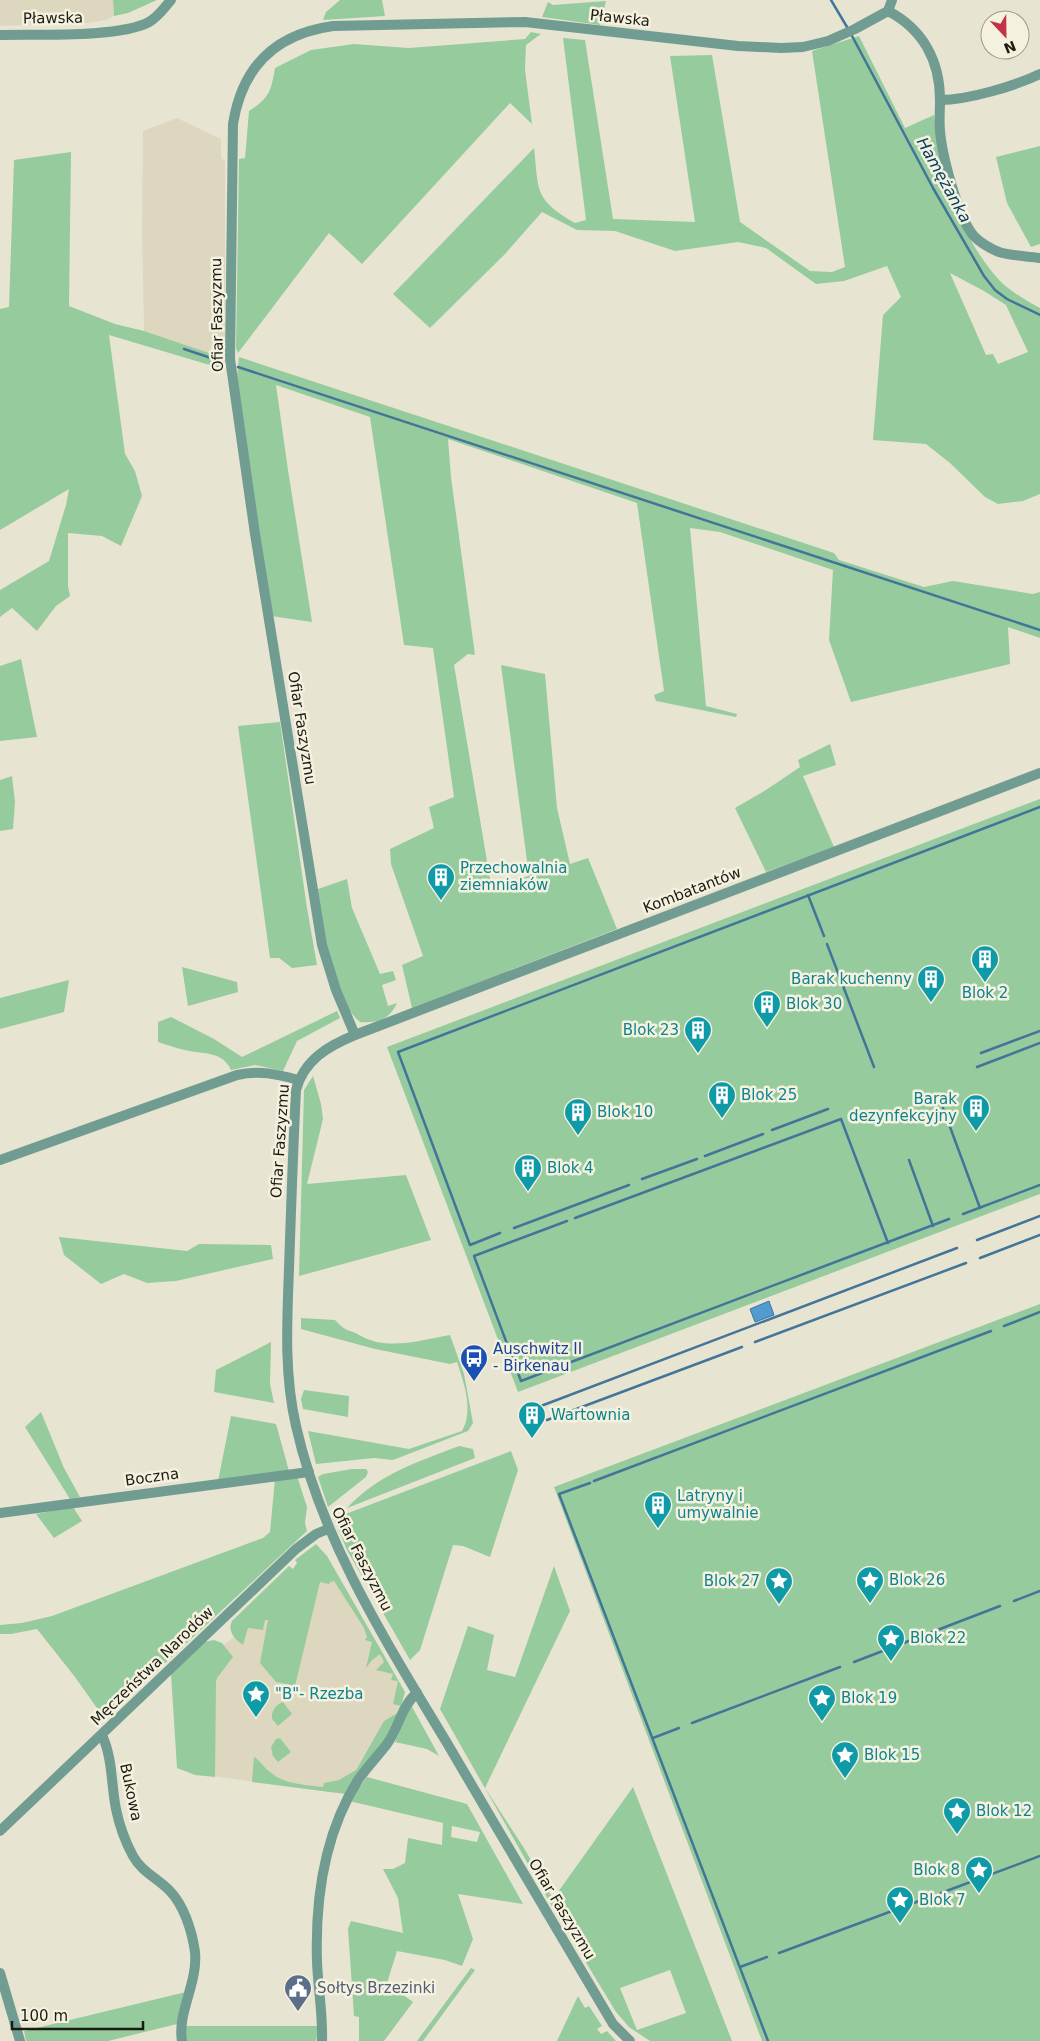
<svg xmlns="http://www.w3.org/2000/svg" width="1040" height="2041" viewBox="0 0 1040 2041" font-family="'DejaVu Sans',sans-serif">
	<rect width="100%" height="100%" fill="#e8e4d2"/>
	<g fill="#ddd7bf">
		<polygon points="0,0 113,0 114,16 106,20 88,23 0,26"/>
		<polygon points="177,118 221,139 221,159 225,160 225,341 214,343 209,353 144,331 142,229 143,131"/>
		<polygon points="336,1579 405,1692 399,1712 384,1721 349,1781 344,1779 334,1783 335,1793 212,1776 212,1654 234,1637 318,1582"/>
	</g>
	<g fill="#96cb9e" fill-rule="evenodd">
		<polygon points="113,0 157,0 128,13 114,16"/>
		<polygon points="340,0 382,0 385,16 323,20 326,12"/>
		<polygon points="606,1 600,25 542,17 548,2 553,5"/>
		<path d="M531,32L541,34L526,45L525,70L532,124L510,103L362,264L329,233L238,353L236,348L239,159L245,158L249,111C269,98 271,92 275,68L311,50L354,44L409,48L525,39Z"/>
		<path d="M859,36L905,128L934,115C940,172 961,241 1002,283C1013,293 1027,301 1040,308V494L1023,501L998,504L985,497L950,463L926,444L873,440L883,315L901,297L887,266L844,281L816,284L766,248L738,242L675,251L615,231L577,230L542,212L504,255L430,328L393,294L534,148C539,192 534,199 575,223L586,220L563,38L585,40L613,219L695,222L670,56L712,55L740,222L810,271L832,272L845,267L812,51ZM950,273L984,291L1006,305L1028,352L998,364L993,354L986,355Z"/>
		<polygon points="1040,146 1040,244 1031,247 1007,203 996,157"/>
		<polygon points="71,152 69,306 115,324 144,331 224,358 223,369 109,335 125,454 135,471 142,496 121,546 102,536 68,533 68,586 70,596 56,606 37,631 12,608 0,617 0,590 49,561 66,505 69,489 0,530 0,309 9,307 14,160"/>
		<polygon points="239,357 834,553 839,560 924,587 953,581 1033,594 1040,592 1040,638 1008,627 1010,664 851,702 829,640 833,570 720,532 690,528 706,706 737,714 736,717 656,701 654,695 664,691 637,503 448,439 451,477 475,655 468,654 454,665 491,885 529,876 501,665 545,674 557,808 570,864 588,858 617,929 412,1008 402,965 423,956 391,864 390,849 434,828 429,807 454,797 433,648 404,645 370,417 276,385 288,470 312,622 271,616 237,376"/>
		<polygon points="21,659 37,737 0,741 0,666"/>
		<polygon points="280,722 307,908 317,965 292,968 279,958 270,958 238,726"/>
		<polygon points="830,744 836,765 803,776 834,847 766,872 735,808 766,790 800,767 798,760"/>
		<polygon points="12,776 15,802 13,829 0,831 0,780"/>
		<polygon points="1040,799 1040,1194 518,1392 387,1047"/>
		<path d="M347,879L352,908L380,974L393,971L396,980L382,985L388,1006L397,1003C389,1020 378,1023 360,1022C350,1014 347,1005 342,992C327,958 322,926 318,889Z"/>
		<polygon points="182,967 237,982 238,992 188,1006"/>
		<polygon points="69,980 64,1012 0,1029 0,998"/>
		<path d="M337,1011L340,1018L297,1041L283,1071L255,1065L231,1070C223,1052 206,1054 189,1051C179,1049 168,1045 158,1042V1022L171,1017L214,1039L242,1057Z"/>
		<polygon points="313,1076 321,1104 323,1119 307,1184 406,1175 431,1240 299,1276 304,1090"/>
		<polygon points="59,1237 187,1251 199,1244 271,1245 273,1259 176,1281 147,1283 124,1274 101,1284 64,1255"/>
		<polygon points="1040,1304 1040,2041 762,2041 554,1487"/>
		<path d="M301,1318L335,1320C348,1334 348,1328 361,1336C388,1351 421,1340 450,1335L464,1374L473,1423L468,1431L393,1460L374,1458L316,1464L308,1431L409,1449L462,1431C474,1411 464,1383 457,1362L450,1364L375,1349L301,1329Z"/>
		<polygon points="271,1342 270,1384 274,1403 214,1392 216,1370"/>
		<polygon points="304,1390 349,1396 348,1417 303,1409 301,1399"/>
		<polygon points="41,1412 64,1468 80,1497 70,1499 25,1427"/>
		<polygon points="231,1416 276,1424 289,1471 218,1481"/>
		<path d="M459,1446L473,1449L475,1458L347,1508C380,1473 416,1463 459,1446Z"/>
		<polygon points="511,1451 518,1470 490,1557 463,1546 453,1545 420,1650 410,1660 347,1550 335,1521 343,1515"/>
		<polygon points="352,1469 366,1469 368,1472 366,1477 328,1507 318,1477 323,1474"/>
		<polygon points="297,1476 307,1507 305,1523 307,1531 103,1721 99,1717 99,1711 75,1677 37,1629 11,1634 0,1634 0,1625 22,1623 52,1616 263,1538 270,1532 275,1479"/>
		<polygon points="73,1507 82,1521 54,1538 36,1514"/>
		<path d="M316,1544L327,1556L405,1692L401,1706L393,1704L398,1681L391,1680L393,1674L376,1670L384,1662L380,1654L372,1660L366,1668L372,1642L365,1640L367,1637L364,1628L334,1581L330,1582L329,1584L320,1582L295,1686L276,1682L260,1663L268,1620H265L263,1630L248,1628L243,1645C235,1640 227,1631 232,1621L289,1566L293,1569L297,1563L295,1560Z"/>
		<path d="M554,1566L570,1611L485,1788L524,1848L553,1899L633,1787L732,2041H650L629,2027L616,2012L553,1908L440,1709L468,1626L494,1635L487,1670L515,1677ZM670,1970L686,2013L637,2030L620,1988Z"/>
		<polygon points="214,1640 222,1643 233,1657 217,1678 216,1682 215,1777 195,1775 177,1768 171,1674 204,1642"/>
		<path d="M283,1702L292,1714L278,1726L272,1719C271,1712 275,1705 283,1702Z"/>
		<polygon points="411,1705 439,1756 427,1749 395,1742"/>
		<path d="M399,1712L392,1730L346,1794L252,1782L254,1757C261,1761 263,1767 269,1771C282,1784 305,1785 323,1787L324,1783L339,1780L356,1770L384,1721Z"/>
		<polygon points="280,1738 291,1752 278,1762 273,1756 271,1747 276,1739"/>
		<path d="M367,1777L467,1804L523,1904L458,1894L473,1939L462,1966L445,1960L397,1951L387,1983L413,2002L384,2041H359V2017L354,2016L348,1929L351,1921L403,1933L398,1898L383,1869H393L405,1863L408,1838L442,1845L443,1823L349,1801ZM452,1826L480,1832L477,1842L451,1837Z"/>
		<polygon points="471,1968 475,1970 423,2041 417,2041"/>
		<polygon points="186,1992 177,2024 108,2041 26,2041 24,2031"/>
		<polygon points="578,1996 585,2008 589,2006 602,2026 597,2029 601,2034 607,2031 616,2041 557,2041"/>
		<polygon points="186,2026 319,2026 316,2041 186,2041"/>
	</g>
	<polygon fill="#529bd1" stroke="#427598" points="769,1301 774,1315 755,1322 750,1309"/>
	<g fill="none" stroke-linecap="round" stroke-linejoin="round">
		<g stroke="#427598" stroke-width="2.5">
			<polyline points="831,0 847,27"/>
			<polyline points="851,34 933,188 984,276 995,290 1007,299 1040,315"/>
			<polyline points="184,349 223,362"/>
			<polyline points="238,367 1040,630"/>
			<polyline points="808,895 824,936"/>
			<polyline points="827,944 874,1067"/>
			<polyline points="981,1053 1040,1031"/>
			<polyline points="977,1067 1040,1043"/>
			<polyline points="943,1108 980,1208"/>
			<polyline points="772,1130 828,1109"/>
			<polyline points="705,1156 763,1134"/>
			<polyline points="909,1160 933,1226"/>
			<polyline points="642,1179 697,1159"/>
			<polyline points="963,1214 1040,1185"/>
			<polyline points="575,1218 841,1119 888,1243"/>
			<polyline points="567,1221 474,1256 521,1381 949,1219"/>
			<polyline points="514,1228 629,1185"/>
			<polyline points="500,1233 470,1245 398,1052 1040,807"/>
			<polyline points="977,1240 1040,1216"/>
			<polyline points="980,1258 1040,1235"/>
			<polyline points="1004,1326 1040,1312"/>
			<polyline points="755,1342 966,1263"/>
			<polyline points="533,1409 957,1248"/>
			<polyline points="547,1420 742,1347"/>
			<polyline points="594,1481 991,1331"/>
			<polyline points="590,1483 559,1494 768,2041"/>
			<polyline points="1014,1601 1040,1591"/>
			<polyline points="854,1662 1000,1606"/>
			<polyline points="692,1723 840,1667"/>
			<polyline points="653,1738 679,1728"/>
			<polyline points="941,1893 1040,1856"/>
			<polyline points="779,1953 927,1898"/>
			<polyline points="740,1967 767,1957"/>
		</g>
		<g stroke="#719c91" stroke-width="10">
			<path d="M888,11C923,29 940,61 940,100C940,111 939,121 940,131C942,155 958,217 973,235C979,242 991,249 999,252C1011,256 1027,256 1040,258"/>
			<path d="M0,35C36,34 120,38 149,22C158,17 164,8 171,0"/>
			<path d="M940,100C968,100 1015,86 1040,74"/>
			<path d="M355,1035L336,990L322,945L255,534L230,359L233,124C242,67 275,34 333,26L525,22L738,46L781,48L803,47L828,41L855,29L888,11L892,0"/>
			<path d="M0,1160L237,1075C259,1070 277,1074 298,1080"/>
			<polyline points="0,1513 309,1472"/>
			<path d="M102,1735C113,1759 111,1785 116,1809C119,1824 126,1843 133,1856C141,1871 157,1878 169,1890C184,1905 192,1931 195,1952C198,1983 177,2013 182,2041"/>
			<polyline points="0,1831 296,1549 316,1534 328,1529"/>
			<polyline points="0,1973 20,2041"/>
			<path d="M322,2041C323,2014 318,1988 317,1962C315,1899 324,1834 358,1780C367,1767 377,1757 387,1744C399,1728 401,1706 417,1693"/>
			<path d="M630,2041L613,2024C558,1931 502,1837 447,1743C387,1643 322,1542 296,1426C284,1375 287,1321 289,1269C291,1209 293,1150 296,1090C304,1060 328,1046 355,1035L1040,773"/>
		</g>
	</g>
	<defs>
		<g id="building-pin" transform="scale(1.4375)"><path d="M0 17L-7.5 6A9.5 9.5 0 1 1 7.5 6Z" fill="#0f9aa8" stroke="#f5f1df"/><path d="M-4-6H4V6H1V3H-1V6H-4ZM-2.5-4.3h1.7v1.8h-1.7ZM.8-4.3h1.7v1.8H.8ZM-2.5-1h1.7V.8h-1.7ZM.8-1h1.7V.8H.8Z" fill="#fff"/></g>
		<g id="bus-pin" transform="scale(1.4375)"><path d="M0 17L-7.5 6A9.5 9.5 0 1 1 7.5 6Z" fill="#1a4fb4" stroke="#f5f1df"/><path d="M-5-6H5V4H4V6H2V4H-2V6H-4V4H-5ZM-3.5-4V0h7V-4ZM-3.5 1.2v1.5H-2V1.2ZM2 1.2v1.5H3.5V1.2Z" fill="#fff"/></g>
		<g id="sight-pin" transform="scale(1.4375)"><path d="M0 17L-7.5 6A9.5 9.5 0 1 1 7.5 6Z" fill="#0f9aa8" stroke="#f5f1df"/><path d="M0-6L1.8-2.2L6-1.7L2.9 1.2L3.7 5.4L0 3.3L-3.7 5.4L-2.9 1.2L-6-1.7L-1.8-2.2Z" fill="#fff"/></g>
		<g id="civic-pin" transform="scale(1.4375)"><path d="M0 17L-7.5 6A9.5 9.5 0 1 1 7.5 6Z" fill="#5c6f8a" stroke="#f5f1df"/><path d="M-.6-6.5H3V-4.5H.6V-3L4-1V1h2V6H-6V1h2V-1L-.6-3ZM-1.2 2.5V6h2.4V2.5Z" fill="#fff"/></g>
	</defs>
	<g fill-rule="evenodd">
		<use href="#building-pin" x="441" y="877"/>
		<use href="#building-pin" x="985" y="959"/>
		<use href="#building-pin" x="931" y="979"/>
		<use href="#building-pin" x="767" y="1004"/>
		<use href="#building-pin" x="698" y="1030"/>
		<use href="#building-pin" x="722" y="1095"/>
		<use href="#building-pin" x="976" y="1108"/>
		<use href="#building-pin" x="578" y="1112"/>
		<use href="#building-pin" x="528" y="1168"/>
		<use href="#bus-pin" x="474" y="1358"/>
		<use href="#building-pin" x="532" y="1415"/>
		<use href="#building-pin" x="658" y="1505"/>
		<use href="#sight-pin" x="870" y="1580"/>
		<use href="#sight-pin" x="779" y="1581"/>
		<use href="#sight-pin" x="891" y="1638"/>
		<use href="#sight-pin" x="256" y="1694"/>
		<use href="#sight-pin" x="822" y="1698"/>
		<use href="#sight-pin" x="845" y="1755"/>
		<use href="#sight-pin" x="957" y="1811"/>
		<use href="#sight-pin" x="979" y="1870"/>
		<use href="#sight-pin" x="900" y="1900"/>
		<use href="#civic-pin" x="298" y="1988"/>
	</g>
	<g text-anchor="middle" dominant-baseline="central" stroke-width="5" stroke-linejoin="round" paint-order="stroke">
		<g font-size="15" fill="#1c1b14" stroke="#f5f1df">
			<text transform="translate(53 18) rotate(-1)">Pławska</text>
			<text transform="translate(620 18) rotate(6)">Pławska</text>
			<text transform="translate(217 315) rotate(-91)">Ofiar Faszyzmu</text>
			<text transform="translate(302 728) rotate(81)">Ofiar Faszyzmu</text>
			<text transform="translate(692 890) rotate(-21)">Kombatantów</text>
			<text transform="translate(280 1141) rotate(-86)">Ofiar Faszyzmu</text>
			<text transform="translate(152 1477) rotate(-8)">Boczna</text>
			<text transform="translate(362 1559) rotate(63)">Ofiar Faszyzmu</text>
			<text transform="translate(152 1666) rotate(-44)">Męczeństwa Narodów</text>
			<text transform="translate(131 1792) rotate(78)">Bukowa</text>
			<text transform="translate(562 1909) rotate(59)">Ofiar Faszyzmu</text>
		</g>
		<g font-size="15" fill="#0d838f" stroke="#f5f1df" text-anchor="start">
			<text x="460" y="868">Przechowalnia<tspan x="460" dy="17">ziemniaków</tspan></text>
			<text x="912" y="979" text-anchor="end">Barak kuchenny</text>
			<text x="985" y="993" text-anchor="middle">Blok 2</text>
			<text x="786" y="1004">Blok 30</text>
			<text x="679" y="1030" text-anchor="end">Blok 23</text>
			<text x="741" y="1095">Blok 25</text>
			<text x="957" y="1099" text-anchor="end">Barak<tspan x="957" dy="17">dezynfekcyjny</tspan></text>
			<text x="597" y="1112">Blok 10</text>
			<text x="547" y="1168">Blok 4</text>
			<text x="551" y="1415">Wartownia</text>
			<text x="677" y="1496">Latryny i<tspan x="677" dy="17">umywalnie</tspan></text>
			<text x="889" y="1580">Blok 26</text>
			<text x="760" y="1581" text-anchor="end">Blok 27</text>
			<text x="910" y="1638">Blok 22</text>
			<text x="275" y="1694">"B"- Rzezba</text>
			<text x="841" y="1698">Blok 19</text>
			<text x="864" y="1755">Blok 15</text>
			<text x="976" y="1811">Blok 12</text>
			<text x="960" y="1870" text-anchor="end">Blok 8</text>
			<text x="919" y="1900">Blok 7</text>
		</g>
		<g font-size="15" fill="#164399" stroke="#f5f1df" text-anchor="start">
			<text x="493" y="1349">Auschwitz II<tspan x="493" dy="17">- Birkenau</tspan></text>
		</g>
		<g font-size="15" fill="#4e5e75" stroke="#f5f1df" text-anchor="start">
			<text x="317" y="1988">Sołtys Brzezinki</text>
		</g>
		<g font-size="16" font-style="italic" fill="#034063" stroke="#f5f1df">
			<text transform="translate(944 180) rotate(61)">Hamężanka</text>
		</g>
	</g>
	<g transform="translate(1005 35) rotate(158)"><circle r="24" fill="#f5f1df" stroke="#9e9b8e"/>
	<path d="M0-4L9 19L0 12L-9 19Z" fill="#c33348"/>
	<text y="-8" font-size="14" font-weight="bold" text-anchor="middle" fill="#1c1b14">N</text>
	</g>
	<path d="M12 2021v8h131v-8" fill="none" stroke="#1c1b14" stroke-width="2.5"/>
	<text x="20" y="2021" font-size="15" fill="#1c1b14" stroke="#f5f1df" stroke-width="4" paint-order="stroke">100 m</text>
</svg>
